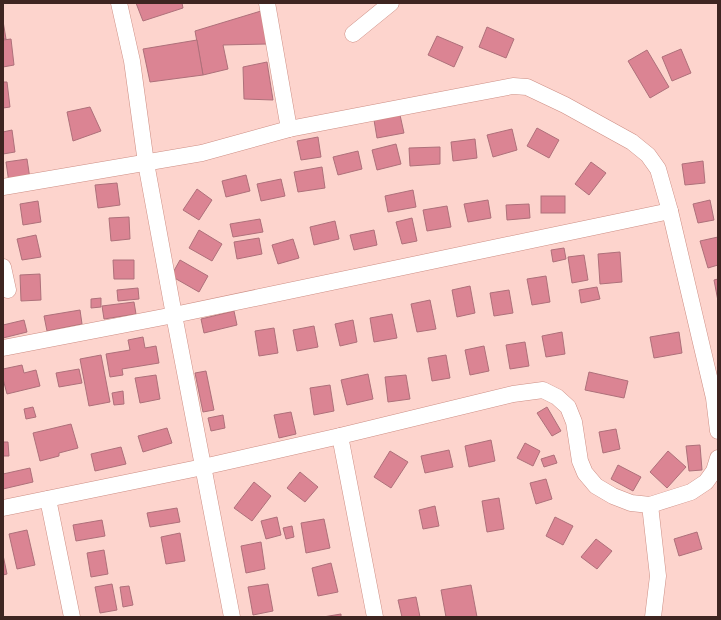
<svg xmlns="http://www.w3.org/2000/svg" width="721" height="620" viewBox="0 0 721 620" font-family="Spectral,serif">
	<rect width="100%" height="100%" fill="#fdd4cd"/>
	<g fill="#db8493" stroke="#ae707a">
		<polygon points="136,3 182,3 183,8 143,21"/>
		<polygon points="261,11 267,44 223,45 228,69 203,75 195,31"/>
		<polygon points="3,21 6,39 3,39"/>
		<polygon points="487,27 514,39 506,58 479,47"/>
		<polygon points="437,36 463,47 454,67 428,55"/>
		<polygon points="11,39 14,65 3,67 3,40"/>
		<polygon points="197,40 203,75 150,82 143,49"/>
		<polygon points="681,49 691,73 672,81 662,57"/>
		<polygon points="647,50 669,87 650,98 628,61"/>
		<polygon points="267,62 273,100 244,99 243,67"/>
		<polygon points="3,82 7,82 10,107 3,108"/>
		<polygon points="90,107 101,131 73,141 67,112"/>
		<polygon points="400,115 404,133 377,138 374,120"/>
		<polygon points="537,128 559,140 549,158 527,146"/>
		<polygon points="512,129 517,150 493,157 487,135"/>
		<polygon points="12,130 15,152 3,154 3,132"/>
		<polygon points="318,137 321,157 301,160 297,141"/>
		<polygon points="475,139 477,158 453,161 451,142"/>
		<polygon points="396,144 401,164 377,170 372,150"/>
		<polygon points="440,147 440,164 410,166 409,148"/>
		<polygon points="358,151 362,169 338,175 333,157"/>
		<polygon points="27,159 30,179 9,183 6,162"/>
		<polygon points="703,161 705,183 685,185 682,164"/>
		<polygon points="591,162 606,173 589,195 575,184"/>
		<polygon points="322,167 325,188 298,192 294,172"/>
		<polygon points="246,175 250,191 226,197 222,181"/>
		<polygon points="281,179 285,196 261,201 257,184"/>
		<polygon points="117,183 120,205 98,208 95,185"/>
		<polygon points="197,189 212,200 199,220 183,210"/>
		<polygon points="413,190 416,207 388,212 385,196"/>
		<rect x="541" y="196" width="24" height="17"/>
		<polygon points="488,200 491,218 468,222 464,204"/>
		<polygon points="710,200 714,220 698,223 693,204"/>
		<polygon points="38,201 41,222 23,225 20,204"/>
		<polygon points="529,204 530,218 507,220 506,205"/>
		<polygon points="447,206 451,227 427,231 423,210"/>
		<polygon points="129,217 130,239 111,241 109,218"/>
		<polygon points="412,218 417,241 402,244 396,222"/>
		<polygon points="260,219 263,232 233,237 230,224"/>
		<polygon points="335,221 339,239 314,245 310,227"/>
		<polygon points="199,230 222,244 212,261 189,248"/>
		<polygon points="374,230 377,245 354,250 350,235"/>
		<polygon points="36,235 41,257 22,260 17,239"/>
		<polygon points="718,237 718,265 708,268 700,241"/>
		<polygon points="259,238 262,254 237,259 234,242"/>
		<polygon points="293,239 299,258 278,264 272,245"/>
		<polygon points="564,248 566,259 553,262 551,250"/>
		<polygon points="620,252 622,282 600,284 598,254"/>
		<polygon points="584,255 588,280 572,283 568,257"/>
		<polygon points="113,260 134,260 134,279 114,279"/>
		<polygon points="180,260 208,276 199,292 171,276"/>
		<polygon points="40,274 41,300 21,301 20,275"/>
		<polygon points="546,276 550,302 532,305 527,279"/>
		<polygon points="718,279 718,301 714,280"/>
		<polygon points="470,286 475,313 457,317 452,290"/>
		<polygon points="597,287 600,299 581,303 579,290"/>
		<polygon points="138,288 139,299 118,301 117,290"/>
		<polygon points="509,290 513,313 494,316 490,293"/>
		<polygon points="101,298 101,307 91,308 91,299"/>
		<polygon points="430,300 436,329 417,332 411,304"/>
		<polygon points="134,302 136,314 104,319 102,306"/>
		<polygon points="80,310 82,324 47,331 44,316"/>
		<polygon points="234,311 237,325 204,333 201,319"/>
		<polygon points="392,314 397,338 374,342 370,318"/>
		<polygon points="24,320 27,332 3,338 3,325"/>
		<polygon points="353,320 357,342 340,346 335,324"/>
		<polygon points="314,326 318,347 297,351 293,330"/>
		<polygon points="274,328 278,353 259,356 255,331"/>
		<polygon points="562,332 565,354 546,357 542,336"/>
		<polygon points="679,332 682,353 654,358 650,337"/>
		<polygon points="143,337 145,348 156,346 159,363 122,369 123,375 110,377 106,354 130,350 128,340"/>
		<polygon points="525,342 529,366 510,369 506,345"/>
		<polygon points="484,346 489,371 470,375 465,350"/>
		<polygon points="101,355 110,402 89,406 80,359"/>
		<polygon points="446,355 450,378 432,381 428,358"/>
		<polygon points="22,365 24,373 36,370 40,386 7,394 3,379 3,369"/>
		<polygon points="79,369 82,383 59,387 56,373"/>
		<polygon points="206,371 214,410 203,412 195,373"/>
		<polygon points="589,372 628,381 624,398 585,390"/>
		<polygon points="368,374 373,399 347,405 341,380"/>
		<polygon points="156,375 160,399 140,403 135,378"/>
		<polygon points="406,375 410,399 388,402 385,377"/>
		<polygon points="330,385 334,411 314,415 310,388"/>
		<polygon points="123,391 124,404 114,405 112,393"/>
		<polygon points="33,407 36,417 26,419 24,409"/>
		<polygon points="547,407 561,431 552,436 537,413"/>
		<polygon points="291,412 296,434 279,438 274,415"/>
		<polygon points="223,415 225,428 211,431 208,418"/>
		<polygon points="71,424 78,448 59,453 59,456 40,461 33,433"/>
		<polygon points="167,428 172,443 143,452 138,436"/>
		<polygon points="616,429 620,449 603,453 599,432"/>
		<polygon points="491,440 495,461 469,467 465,446"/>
		<polygon points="3,442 8,442 9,456 3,456"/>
		<polygon points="525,443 540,451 533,466 517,458"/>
		<polygon points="700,445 702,470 689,471 686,446"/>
		<polygon points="121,447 126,464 95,471 91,454"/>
		<polygon points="449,450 453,467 425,473 421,456"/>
		<polygon points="390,451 408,462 391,488 374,477"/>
		<polygon points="668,451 686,467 667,488 650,472"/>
		<polygon points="554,455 557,463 544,467 541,459"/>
		<polygon points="618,465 641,477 633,491 611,479"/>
		<polygon points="30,468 33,482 3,489 3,474"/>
		<polygon points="300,472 318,487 305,502 287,488"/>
		<polygon points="546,479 552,499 536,504 530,483"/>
		<polygon points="254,482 271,496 252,521 234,508"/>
		<polygon points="499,498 504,529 487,532 482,501"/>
		<polygon points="435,506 439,526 423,529 419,510"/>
		<polygon points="177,508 180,522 150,527 147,513"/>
		<polygon points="277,517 281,535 266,539 261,521"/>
		<polygon points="555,517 573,526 563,545 546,536"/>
		<polygon points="324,519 330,548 306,553 301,523"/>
		<polygon points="102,520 105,536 76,541 73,525"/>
		<polygon points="292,526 294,537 286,539 283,528"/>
		<polygon points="27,530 35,565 17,569 9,534"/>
		<polygon points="697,532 702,549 679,556 674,539"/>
		<polygon points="180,533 185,561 166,564 161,537"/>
		<polygon points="596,539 612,551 597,569 581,557"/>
		<polygon points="261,542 265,569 246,573 241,546"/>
		<polygon points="104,550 108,574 91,577 87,553"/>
		<polygon points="3,555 7,574 3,575"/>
		<polygon points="331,563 338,592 318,596 312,568"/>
		<polygon points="112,584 117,610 100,613 95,587"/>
		<polygon points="268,584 273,611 253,615 248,587"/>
		<polygon points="471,585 477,617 446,617 441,590"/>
		<polygon points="129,586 133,605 123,607 120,587"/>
		<polygon points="416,597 420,617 402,617 398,600"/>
		<polygon points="341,614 341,617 323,617"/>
	</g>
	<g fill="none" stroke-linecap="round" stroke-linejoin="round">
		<g stroke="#cd8e84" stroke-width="17">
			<g id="street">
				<polyline points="119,3 132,61 146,163 174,315 232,617"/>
				<polyline points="267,3 289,129"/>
				<polyline points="353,34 391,3"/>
				<polyline points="3,187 202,153 289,129 466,95 513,86 527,87 565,105 632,142 648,155 658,169 670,211 714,398 718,431"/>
				<polyline points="3,267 8,290"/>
				<polyline points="3,348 174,315 670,211"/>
				<polyline points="340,436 375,617"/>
				<polyline points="48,499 72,617"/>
				<polyline points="650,505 658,576 653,617"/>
				<polyline points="3,508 203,467 340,436 513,394 543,390 557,397 568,407 574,422 580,461 585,473 596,486 613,496 631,503 650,505 691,492 706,482 714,471 718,458"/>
			</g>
		</g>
		<use href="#street" stroke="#fff" stroke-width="16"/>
	</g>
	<rect width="721" height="620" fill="none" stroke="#3e2521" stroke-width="8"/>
</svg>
